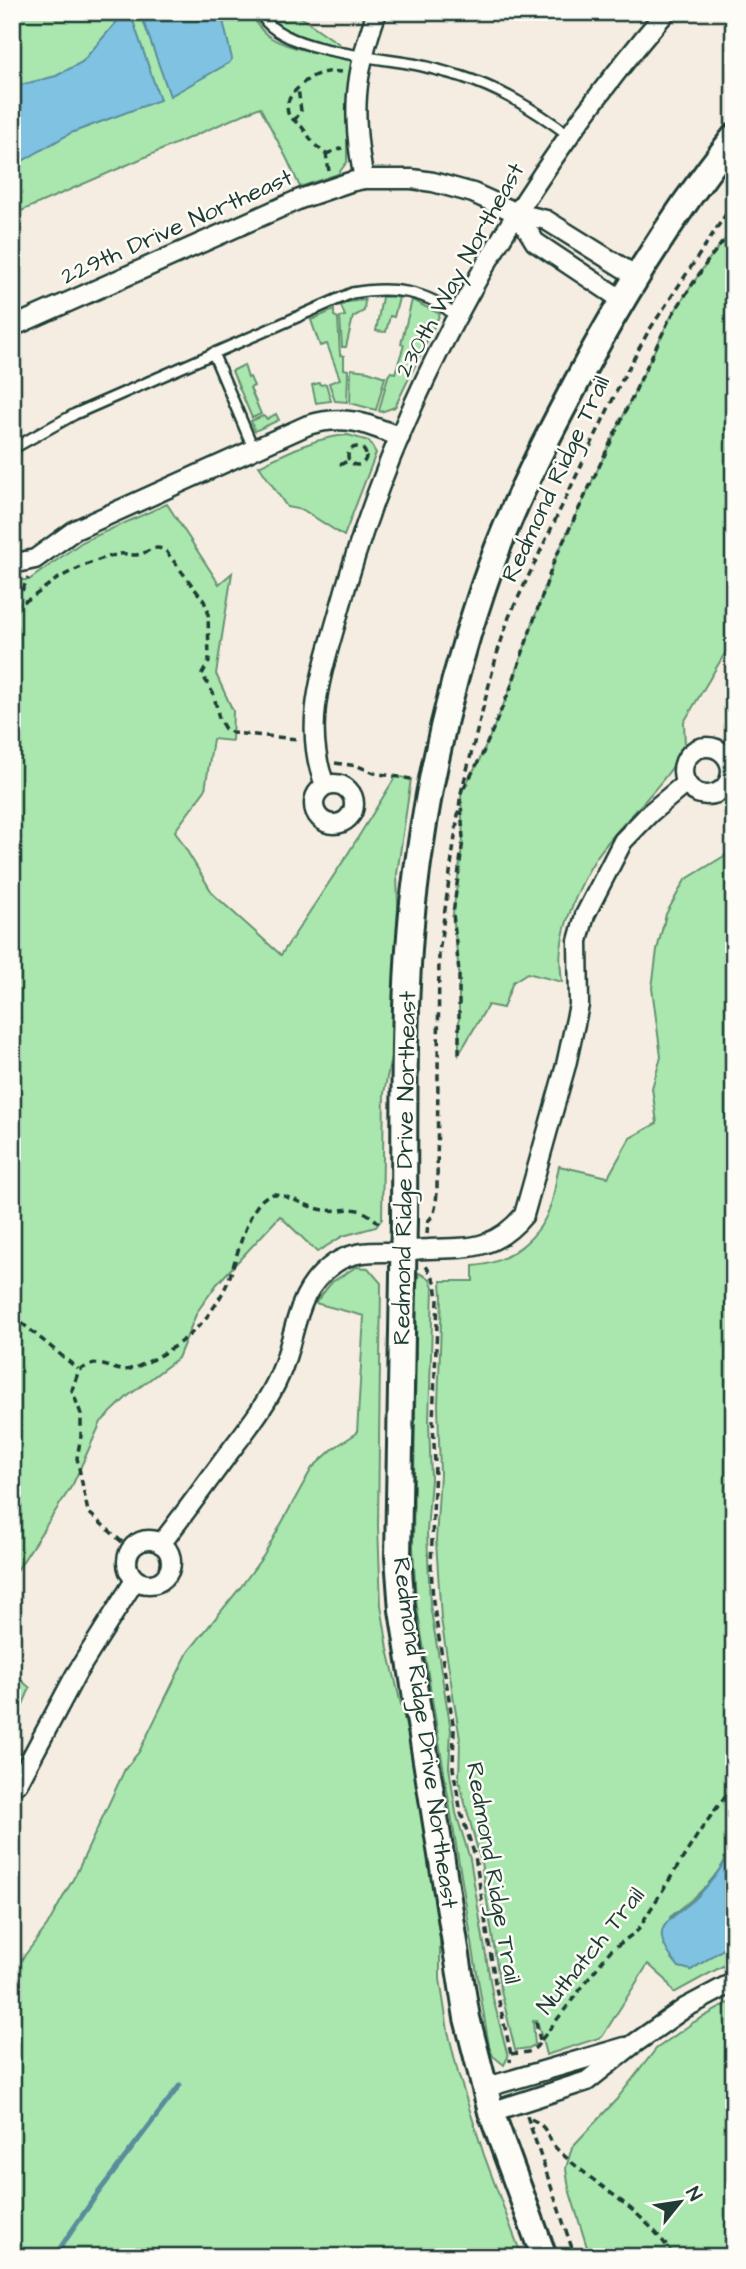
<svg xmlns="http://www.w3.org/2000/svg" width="746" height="2269" viewBox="0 0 746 2269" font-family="'Architects Daughter',sans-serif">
	<rect width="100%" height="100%" fill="#f6ede2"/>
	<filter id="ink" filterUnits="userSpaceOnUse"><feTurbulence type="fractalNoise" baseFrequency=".0143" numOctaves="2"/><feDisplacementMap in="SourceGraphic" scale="14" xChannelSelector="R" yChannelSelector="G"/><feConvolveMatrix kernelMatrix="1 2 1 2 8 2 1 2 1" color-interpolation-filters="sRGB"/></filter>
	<g filter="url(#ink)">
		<g fill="#aae7ae" stroke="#649271" stroke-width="2">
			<path d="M12,12H251C255,21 259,29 267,35C284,49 330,55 352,61L347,99V162L338,174L300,187L287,159L260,107L12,215Z"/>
			<polygon points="262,12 293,12 345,48 282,31"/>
			<path d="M734,228V638L684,722L685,746L677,757L673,766C651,799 618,825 596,858C580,883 564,921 561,949C559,960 561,971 562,982L527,973L513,982L503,1008L488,1005L459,1054V972L453,914L463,840L461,793L482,755L511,687L554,561L669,320L709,259Z"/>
			<polygon points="392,296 399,298 394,317 390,316 386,332 376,331 382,297"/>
			<polygon points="365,300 364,311 353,317 346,347 342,347 340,317 345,316 341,306 348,302"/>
			<polygon points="412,300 440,314 395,407 381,412 379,411 388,376 391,372 395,373 404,345 401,344"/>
			<polygon points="334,310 334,316 338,318 340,355 344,356 344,369 348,370 347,402 335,401 329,383 340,379 327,344 320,346 311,320"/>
			<polygon points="244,365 248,378 250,377 254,386 250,388 261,414 252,418 232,371"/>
			<polygon points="351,369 368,371 385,377 376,410 350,403"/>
			<polygon points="319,383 321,385 326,384 331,401 316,403 312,385"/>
			<polygon points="276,414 279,420 255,431 251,421 263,416 267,419"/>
			<path d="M348,435L369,441L376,453L344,536L303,510L287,507L259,466C288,452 316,437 348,435Z"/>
			<polygon points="167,504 219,584 232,573 216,674 233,711 232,741 213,739 205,790 175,831 213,894 281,955 344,860 396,776 411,779 397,874 398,906 392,1052 384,1093 382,1219 376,1227 343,1236 317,1252 280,1216 217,1284 197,1312 178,1358 128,1396 101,1422 73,1484 12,1578 12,580 29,580 82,542"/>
			<path d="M734,850V1845C718,1878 699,1895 670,1917L691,1970L734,1942V1960L674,1993L666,1980L648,1964L602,2037L546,2055L537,2020L533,2021L535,2045L529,2048L515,2050L500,1986L481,1862L459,1781L460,1739L441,1619L436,1541L440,1474L438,1404L442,1297L441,1281H473V1266C508,1264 541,1237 551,1204C555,1192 556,1178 559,1166L608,1177L630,1138L657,1123L652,1088L661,1057L652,988L657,950L666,914L685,880Z"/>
			<polygon points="356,1267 368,1268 381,1283 378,1526 381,1605 388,1649 413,1756 433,1881 440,1940 440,1979 448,2031 458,2073 484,2155 522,2257 12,2257 12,1972 47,1926 77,1872 125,1769 139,1752 188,1652 240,1588 264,1555 312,1468 334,1448 357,1433 364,1316 315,1303 332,1282"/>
			<polygon points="419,1273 430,1279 433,1287 429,1422 431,1479 427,1532 430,1605 451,1730 449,1767 456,1813 470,1859 493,1998 508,2057 504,2065 493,2056 489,2046 416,1601 413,1545 417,1284"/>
			<polygon points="12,1672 30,1688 12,1730"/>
			<polygon points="734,2000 734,2257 590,2257 569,2189 566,2168 572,2147 616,2100 656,2049 694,2022"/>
		</g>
		<g fill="#80c2e1" stroke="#598d9c" stroke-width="2">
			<polygon points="125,12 130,12 160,100 71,133 12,167 12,87 56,76 82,62"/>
			<polygon points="140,12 221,12 232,59 229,63 170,96"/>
			<path d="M734,1845V1942L691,1970L679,1967C642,1924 672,1922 699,1895C713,1880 725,1863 734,1845Z"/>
		</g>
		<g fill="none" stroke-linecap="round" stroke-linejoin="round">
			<polyline stroke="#598d9c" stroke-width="5" points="54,2257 95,2197 180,2085"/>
			<g stroke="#1f3d34" stroke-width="14">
				<g id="lane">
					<path d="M260,12C276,51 376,57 413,64C429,67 445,72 460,76C501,89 535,110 569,135"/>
					<polyline points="213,353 254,450"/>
					<path d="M12,449L75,414L352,293C389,286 429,290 456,317"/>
				</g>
			</g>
			<g stroke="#1f3d34" stroke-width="23">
				<g id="street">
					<path d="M364,179C351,115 354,74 377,12"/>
					<polyline points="517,213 535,242 622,300"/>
					<polyline points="12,327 300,199 350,182 364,179 412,179 433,182 473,193 517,213 546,220 636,276"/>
					<path d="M12,564L35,559L75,530L308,425C344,414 366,423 400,437"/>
					<circle cx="707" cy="771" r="24"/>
					<circle cx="334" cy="804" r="20"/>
					<path d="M325,785C302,726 322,673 338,615C398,392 516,187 666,12"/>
					<circle cx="149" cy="1562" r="22"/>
					<path d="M161,1544C184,1514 206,1484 228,1454C247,1429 268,1403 280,1374C298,1332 293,1292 335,1263C353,1251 371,1252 391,1252C404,1252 416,1249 428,1249C470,1248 495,1250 524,1215L566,1065L579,1005L578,941L585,915L623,841L650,813L686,783"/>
					<polyline points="18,1783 76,1674 135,1580"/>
					<polyline points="484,2088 625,2047"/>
					<polyline points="491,2112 587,2081 631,2046 685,2008 734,1982"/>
				</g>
			</g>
			<g stroke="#1f3d34" stroke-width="30">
				<path id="secondary" d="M544,2257L491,2112L467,2018L402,1610L398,1557C400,1444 403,1331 404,1219C405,1114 402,1008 413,903C425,796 448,690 483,588C511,505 552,427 594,350C635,276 681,204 734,137"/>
			</g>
			<g stroke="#1f3d34" stroke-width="3.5" stroke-dasharray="7 5" stroke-linecap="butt">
				<polyline points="294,121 301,111 298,88"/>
				<polyline points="326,154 342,148"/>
				<path d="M329,171L326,154L315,145L302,127L289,116C285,106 288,98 296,90C310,75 322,70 342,72"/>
				<circle cx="357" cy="456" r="9"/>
				<polyline points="340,465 349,460"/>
				<polyline points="12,597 22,591 28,578"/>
				<path d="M12,604C30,604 44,586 59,578C77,568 100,558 120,554C125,553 130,555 136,555C148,554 153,543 166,551L204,601L208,611L209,662L202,674L214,695L219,719L225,729L233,733L298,739"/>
				<polyline points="335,763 358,766 374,773 411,779"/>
				<polyline points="464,788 482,755 511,687 554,561 669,320 709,259 734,228"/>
				<polyline points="459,1054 459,972 453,914 463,840 461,802"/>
				<path d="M427,1234L428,1221C437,1213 436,1201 437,1190L439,953L461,793L497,654L509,617L622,380L648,332L734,202"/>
				<polyline points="426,1266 436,1283 438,1300 433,1421 435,1465 431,1565 433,1602 454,1729 453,1768 461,1813 475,1856 496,1988 511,2054 510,2062"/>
				<polyline points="12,1315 78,1369"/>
				<path d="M122,1542L88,1512L77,1458L81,1436V1414L72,1390L79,1370C84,1368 89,1365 94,1364C105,1363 115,1371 125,1370C142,1368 173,1348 187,1337C203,1324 217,1305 226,1286C236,1267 247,1196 274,1194C282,1193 308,1207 319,1209C346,1215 353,1199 379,1223"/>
				<polyline points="536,2022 540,2041"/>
				<path d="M511,2054C528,2052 533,2054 542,2039L610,1951L637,1931L700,1831L734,1784"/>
				<polyline points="527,2116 575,2257"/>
				<path d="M531,2119C551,2128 545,2138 559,2151C597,2187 646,2211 674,2257"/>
			</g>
			<use href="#lane" stroke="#fdfcf7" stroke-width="9"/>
			<use href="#street" stroke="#fdfcf7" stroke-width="18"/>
			<use href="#secondary" stroke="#fdfcf7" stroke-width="24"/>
		</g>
	</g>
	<g text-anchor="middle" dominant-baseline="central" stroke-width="5" stroke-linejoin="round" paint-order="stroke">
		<g font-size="24" fill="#1f3d34" stroke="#fdfcf7">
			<text transform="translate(177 227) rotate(-24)">229th Drive Northeast</text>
			<text transform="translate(460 270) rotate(-61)">230th Way Northeast</text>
			<text transform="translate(556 479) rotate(-65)">Redmond Ridge Trail</text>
			<text transform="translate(405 1168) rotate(-89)">Redmond Ridge Drive Northeast</text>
			<text transform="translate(425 1733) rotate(82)">Redmond Ridge Drive Northeast</text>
			<text transform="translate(493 1873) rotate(80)">Redmond Ridge Trail</text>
			<text transform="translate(591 1951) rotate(-51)">Nuthatch Trail</text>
		</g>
	</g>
	<rect width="746" height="2269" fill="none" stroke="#fdfcf7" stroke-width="42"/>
	<rect x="21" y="21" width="704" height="2227" fill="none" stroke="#1f3d34" stroke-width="2.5" filter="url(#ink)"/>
	<g transform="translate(680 2202) rotate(60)" stroke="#fdfcf7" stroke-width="5" paint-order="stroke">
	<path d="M0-5L12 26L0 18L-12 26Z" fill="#1f3d34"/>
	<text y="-10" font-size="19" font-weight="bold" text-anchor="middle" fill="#1f3d34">N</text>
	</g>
</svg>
